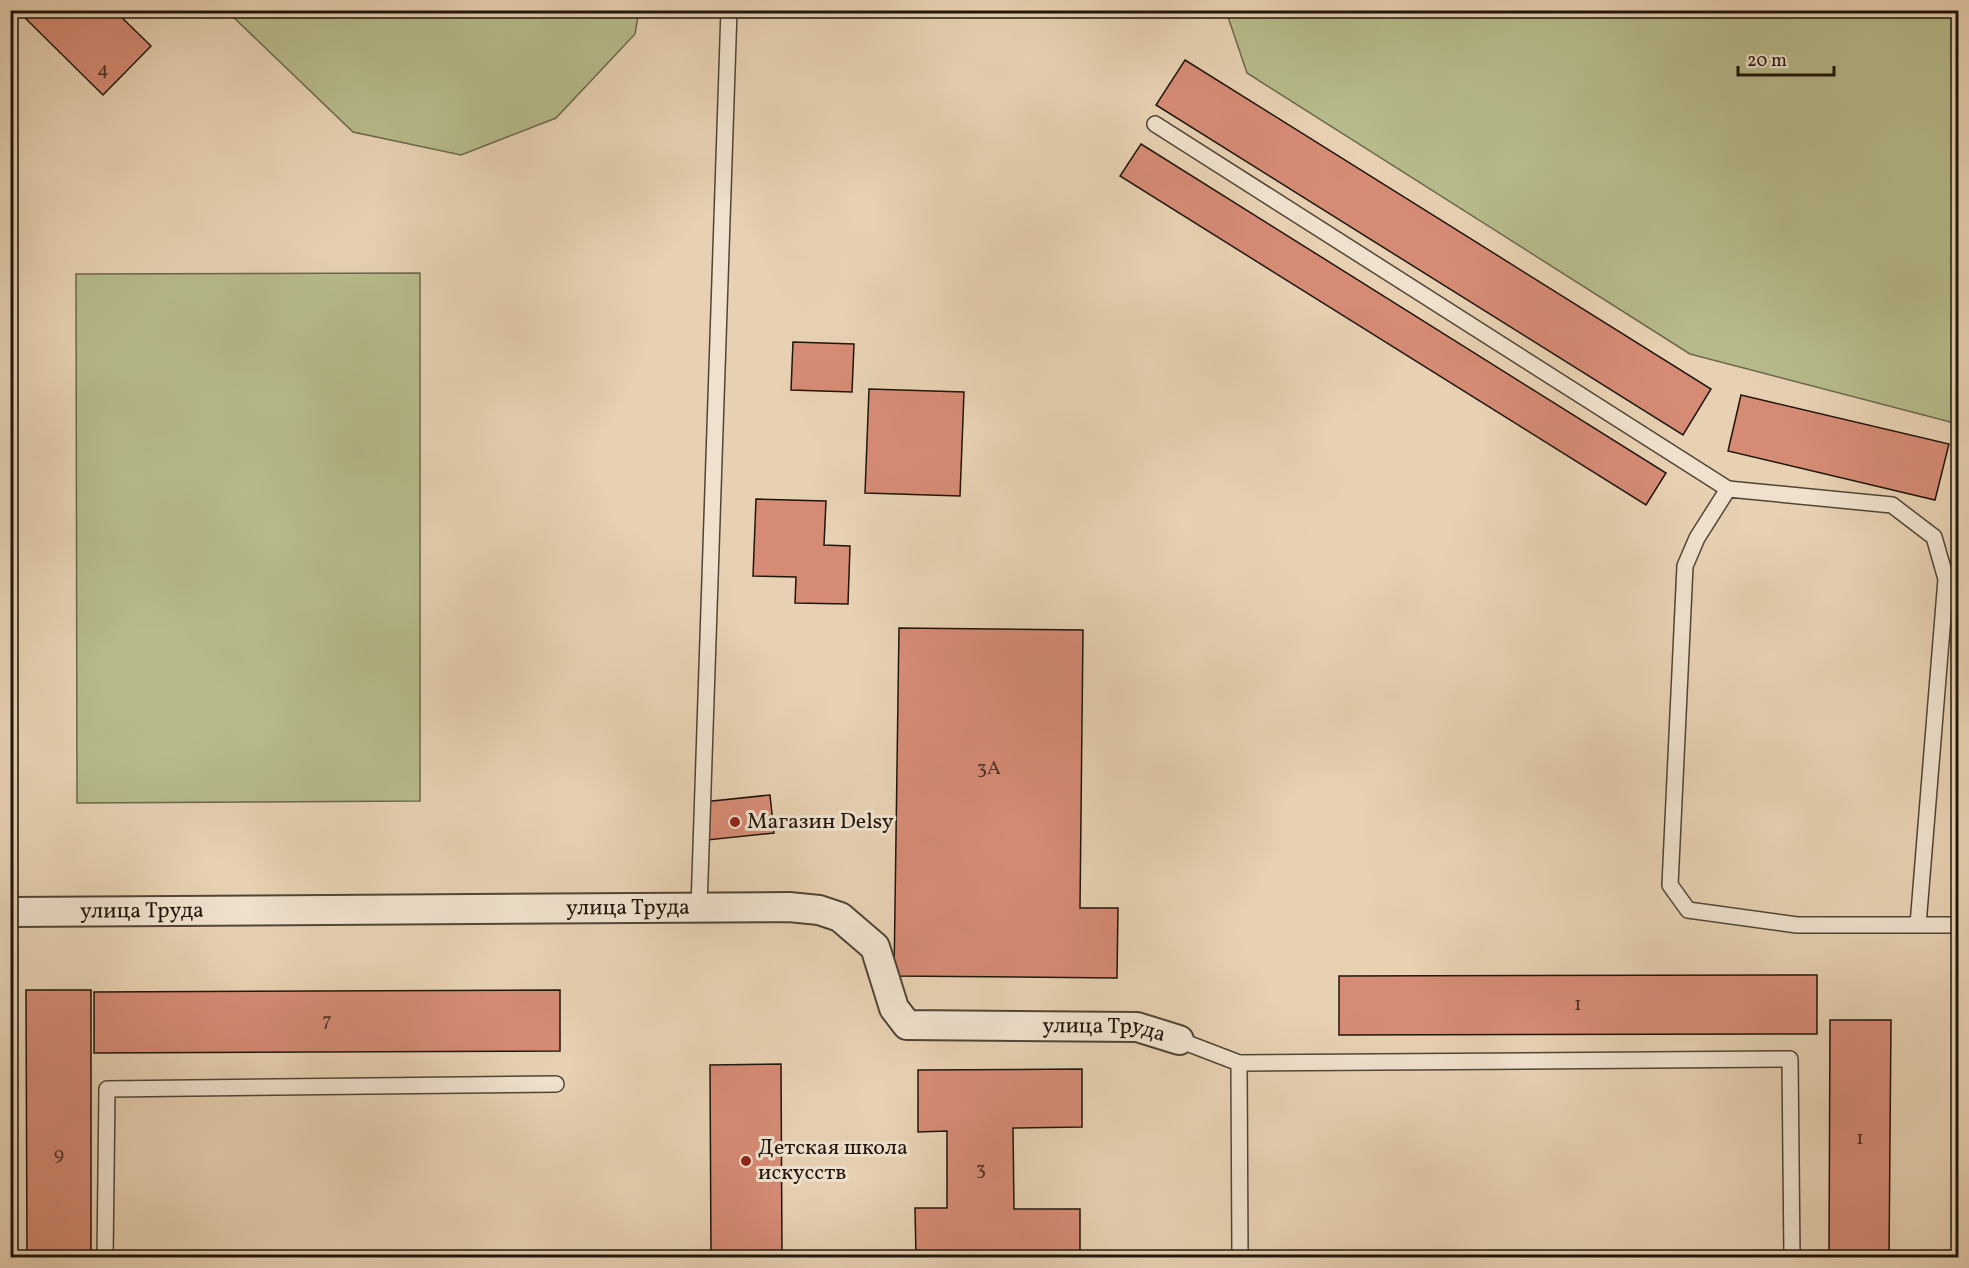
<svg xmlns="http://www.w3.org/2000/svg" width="1969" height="1268" viewBox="0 0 1969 1268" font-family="Vollkorn,serif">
	<rect width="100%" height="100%" fill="#e7d1b2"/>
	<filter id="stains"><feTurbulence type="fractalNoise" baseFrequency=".00333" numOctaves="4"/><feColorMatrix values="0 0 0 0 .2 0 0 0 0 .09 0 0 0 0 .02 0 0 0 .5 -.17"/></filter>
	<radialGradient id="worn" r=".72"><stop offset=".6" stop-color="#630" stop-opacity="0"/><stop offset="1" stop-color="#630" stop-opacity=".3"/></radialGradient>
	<g fill="#b7bb8b" stroke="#6b684c" stroke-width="1.5">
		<polygon points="227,11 639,11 635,34 556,118 461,155 353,132"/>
		<polygon points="1226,11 1958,11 1958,424 1690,354 1247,73"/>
		<polygon points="420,273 420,801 77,803 76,274"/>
	</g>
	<g fill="#d68b75" stroke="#1f160c" stroke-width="1.5">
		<polygon points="17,10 114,10 151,46 103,95"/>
		<polygon points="1185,60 1711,389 1683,435 1156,105"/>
		<polygon points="1141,144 1666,473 1646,505 1120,176"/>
		<polygon points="793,342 854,344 852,392 791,390"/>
		<polygon points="869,389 964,392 960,496 865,493"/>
		<polygon points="1741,395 1949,444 1935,500 1728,451"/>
		<polygon points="756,499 826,501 824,545 850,546 848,604 795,603 796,577 753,576"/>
		<polygon points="899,628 1083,630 1080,908 1118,908 1117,978 894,976"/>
		<polygon points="770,795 774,833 707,840 703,802"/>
		<polygon points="1817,975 1817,1034 1339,1035 1339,976"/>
		<polygon points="26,990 91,990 91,1258 27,1258"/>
		<polygon points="560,990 560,1051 94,1053 94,992"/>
		<polygon points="1830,1020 1891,1020 1889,1258 1829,1258"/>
		<polygon points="781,1064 782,1258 711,1258 710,1065"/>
		<polygon points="1082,1069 1082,1127 1013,1128 1014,1209 1080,1209 1080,1258 916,1258 915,1208 947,1208 947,1131 918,1132 918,1070"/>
	</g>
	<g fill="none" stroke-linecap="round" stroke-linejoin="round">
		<g stroke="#514536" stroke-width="18">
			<g id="service">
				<polyline points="1155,124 1728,489"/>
				<polyline points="699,908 729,10"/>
				<polyline points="1918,925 1946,579 1934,537 1892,505 1728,489 1697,538 1685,566 1670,885 1688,910 1797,925 1958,925"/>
				<polyline points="1179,1040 1239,1063 1240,1258"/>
				<polyline points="1239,1063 1790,1059 1792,1258"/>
				<polyline points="105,1258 107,1089 556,1084"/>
			</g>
		</g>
		<g stroke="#514536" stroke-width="32">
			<g id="minor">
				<path id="s1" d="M10,912L789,907L819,910L840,917L875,947L894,1008L907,1025L1137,1027L1179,1040"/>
			</g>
		</g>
		<use href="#service" stroke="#efe1cd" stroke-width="15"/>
		<use href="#minor" stroke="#efe1cd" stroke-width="28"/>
	</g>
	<g fill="#8f2418" stroke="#efe1cd" stroke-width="2">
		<circle cx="735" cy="822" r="6"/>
		<circle cx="746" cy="1161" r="6"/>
	</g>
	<g text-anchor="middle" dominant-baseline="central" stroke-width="6" stroke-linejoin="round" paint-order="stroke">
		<g font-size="20" fill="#4d3326">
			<text x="103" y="70">4</text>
			<text x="989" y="769">3А</text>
			<text x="1578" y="1005">1</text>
			<text x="327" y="1021">7</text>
			<text x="1860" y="1139">1</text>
			<text x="59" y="1155">9</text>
			<text x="981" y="1170">3</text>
		</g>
		<g font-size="22" fill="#1f160c" stroke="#efe1cd" text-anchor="start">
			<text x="747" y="822">Магазин Delsy</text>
			<text x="758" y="1148">Детская школа<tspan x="758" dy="25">искусств</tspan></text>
		</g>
		<g font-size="22" fill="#1f160c" stroke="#efe1cd">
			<text stroke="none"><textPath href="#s1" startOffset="618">улица Труда</textPath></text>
			<text stroke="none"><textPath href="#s1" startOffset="132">улица Труда</textPath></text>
			<text stroke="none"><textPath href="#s1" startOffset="1160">улица Труда</textPath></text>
		</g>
	</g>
	<rect width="1969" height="1268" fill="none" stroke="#e7d1b2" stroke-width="36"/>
	<rect x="12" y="12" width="1945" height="1244" fill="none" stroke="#1f160c" stroke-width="3"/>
	<rect x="18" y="18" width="1933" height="1232" fill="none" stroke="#1f160c" stroke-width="1.5"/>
	<path d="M1738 66v9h96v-9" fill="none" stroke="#1f160c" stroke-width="3"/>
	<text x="1747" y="66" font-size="18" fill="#1f160c" stroke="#efe1cd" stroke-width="4.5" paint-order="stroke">20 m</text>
	<rect width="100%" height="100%" filter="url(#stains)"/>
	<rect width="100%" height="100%" fill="url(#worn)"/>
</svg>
